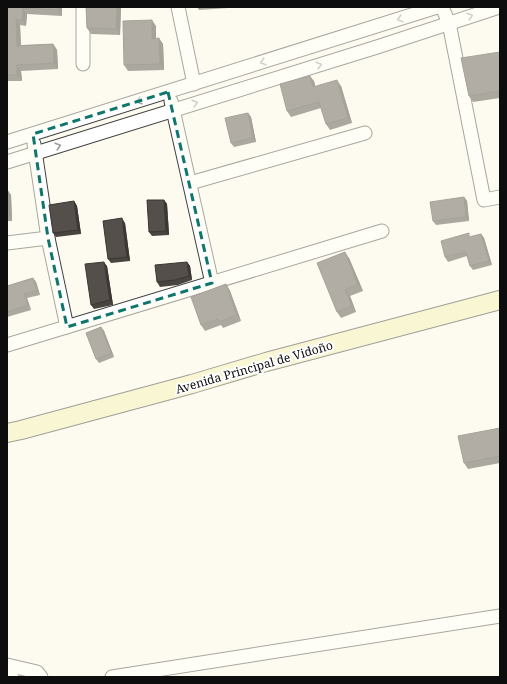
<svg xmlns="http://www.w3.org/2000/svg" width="507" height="684" viewBox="0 0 507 684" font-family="'Noto Serif',serif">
	<rect width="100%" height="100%" fill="#fdfbef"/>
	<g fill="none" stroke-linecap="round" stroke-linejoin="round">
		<g stroke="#404040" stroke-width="15">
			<g id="street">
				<polyline points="178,7 194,84"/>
				<polyline points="442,7 449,23 484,200 500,197"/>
				<polyline points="83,64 83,7"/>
				<polyline points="171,101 212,283"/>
				<polyline points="7,142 437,7"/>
				<polyline points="34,144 48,238 67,327"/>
				<polyline points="7,162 377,47 499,7"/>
				<polyline points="190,183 365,133"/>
				<polyline points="7,243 48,238"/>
				<polyline points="7,345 382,231"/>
				<polyline points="7,665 37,672 41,677"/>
				<polyline points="7,676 12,677"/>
				<polyline points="112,677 500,616"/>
			</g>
		</g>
		<g stroke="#2f2f2f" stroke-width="20">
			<polyline id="secondary" points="7,433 21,430 192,384 266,362 500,300"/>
		</g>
		<use href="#street" stroke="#fff" stroke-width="13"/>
		<use href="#secondary" stroke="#f4f2b2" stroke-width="18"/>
	</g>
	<g fill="#484440">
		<polygon points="7,7 62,7 62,16 27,14 26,26 20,25 21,45 53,44 57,50 58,69 21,71 22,81 7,81"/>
		<polygon points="86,7 121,7 120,35 91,34 87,28"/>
		<polygon points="197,7 243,7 199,10"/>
		<polygon points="156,26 156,38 163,44 164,70 128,71 124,65"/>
		<polygon points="500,53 500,98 473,102 469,96"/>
		<polygon points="314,81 315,87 341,86 352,123 330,130 326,124 321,108 291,117 287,111"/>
		<polygon points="248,113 251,117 256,142 234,147 231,143"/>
		<polygon points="7,191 8,191 11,195 12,221 7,221"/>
		<polygon points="464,197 467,201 469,221 436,225 433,221"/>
		<polygon points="164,200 167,204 169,235 152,236 149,232"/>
		<polygon points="74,201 77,206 81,234 56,237 53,233"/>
		<polygon points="125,223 130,261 111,263 108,259"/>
		<polygon points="481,234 484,238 492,265 473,270 470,266 467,256 448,262 445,257 471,237"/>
		<polygon points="349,258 363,291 350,296 356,312 341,318 337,312"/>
		<polygon points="187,262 190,266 192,280 178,285 160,287 157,282"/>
		<polygon points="107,266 113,305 94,309 91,305"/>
		<polygon points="33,278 36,282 40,295 27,298 31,310 7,317 7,286"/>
		<polygon points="226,284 230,291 241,321 223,328 221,325 205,331 201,325"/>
		<polygon points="101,327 104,331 114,357 99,363 96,359"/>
		<polygon points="500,428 500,463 468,469 464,463"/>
	</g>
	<g fill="#3b3734">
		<polygon points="58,7 62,7 62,16 58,10"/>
		<polygon points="117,7 121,7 120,35 116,29"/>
		<polygon points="23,8 27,14 26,26 22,20"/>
		<polygon points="16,19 20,25 21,51 17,46"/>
		<polygon points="152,20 156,26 156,45 152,39"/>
		<polygon points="159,38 163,44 164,70 160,64"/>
		<polygon points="53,44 57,50 58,69 54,63"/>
		<polygon points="17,65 21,71 22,81 17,75"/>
		<polygon points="310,76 314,81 317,93 313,87"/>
		<polygon points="337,80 341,86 352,123 348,118"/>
		<polygon points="248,113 251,117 256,142 253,138"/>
		<polygon points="8,191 11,195 12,221 9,216"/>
		<polygon points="464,197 467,201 469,221 466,217"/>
		<polygon points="164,200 167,204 169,235 166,231"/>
		<polygon points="74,201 77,206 81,234 78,230"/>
		<polygon points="122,218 125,223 130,261 127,257"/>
		<polygon points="481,234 484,238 492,265 489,261"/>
		<polygon points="345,252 349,258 363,291 358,285"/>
		<polygon points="104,262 107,266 113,305 110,300"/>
		<polygon points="187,262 190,266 192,280 189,276"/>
		<polygon points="33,278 36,282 40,295 37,290"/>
		<polygon points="226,284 230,291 241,321 237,315"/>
		<polygon points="345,290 350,296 356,312 352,306"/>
		<polygon points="24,294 27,298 31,310 28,305"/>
		<polygon points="101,327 104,331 114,357 111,353"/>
	</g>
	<g fill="#544f4b" stroke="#3b3734">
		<polygon points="7,7 58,7 58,10 23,8 22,20 16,19 17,46 53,44 54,63 17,65 17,75 7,75"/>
		<polygon points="86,7 117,7 116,29 87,28"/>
		<polygon points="152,20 152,39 159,38 160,64 124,65 123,21"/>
		<polygon points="500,52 500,91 469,96 461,58"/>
		<polygon points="310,76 313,87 337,80 348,118 326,124 319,102 287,111 280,84"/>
		<polygon points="248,113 253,138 231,143 225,118"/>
		<polygon points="7,191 8,191 9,216 7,216"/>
		<polygon points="464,197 466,217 433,221 430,202"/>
		<polygon points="147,200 164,200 166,231 149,232"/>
		<polygon points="74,201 78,230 53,233 49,205"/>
		<polygon points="122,218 127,257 108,259 103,221"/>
		<polygon points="469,233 469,237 481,234 489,261 470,266 466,252 445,257 441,241"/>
		<polygon points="345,252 358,285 345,290 352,306 337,312 317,263"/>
		<polygon points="104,262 110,300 91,305 85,264"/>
		<polygon points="187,262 189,276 175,280 157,282 155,265"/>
		<polygon points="33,278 37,290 24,294 28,305 7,312 7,286"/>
		<polygon points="226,284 237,315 219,322 218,319 201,325 191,297"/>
		<polygon points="101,327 111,353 96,359 86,333"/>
		<polygon points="500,428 500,456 464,463 458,436"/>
	</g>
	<defs><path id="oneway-chevron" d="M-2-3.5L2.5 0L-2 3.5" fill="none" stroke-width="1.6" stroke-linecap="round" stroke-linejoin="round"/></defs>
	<g stroke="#9e9e9e">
		<use href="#oneway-chevron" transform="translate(470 16) rotate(-18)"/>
		<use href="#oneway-chevron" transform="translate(400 19) rotate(162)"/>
		<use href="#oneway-chevron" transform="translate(263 62) rotate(162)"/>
		<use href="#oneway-chevron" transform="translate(319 65) rotate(-17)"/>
		<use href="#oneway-chevron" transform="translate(139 101) rotate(163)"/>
		<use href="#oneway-chevron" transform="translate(195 103) rotate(-17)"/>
		<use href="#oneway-chevron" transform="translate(58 146) rotate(-17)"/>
	</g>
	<path d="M0 0H507V684H0ZM168,92L212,283L67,327L48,238L33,134Z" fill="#fdfbef" fill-opacity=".55" fill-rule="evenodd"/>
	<path fill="none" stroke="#0f766e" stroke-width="3" stroke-dasharray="8 5" stroke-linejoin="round" d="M168,92L212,283L67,327L48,238L33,134Z"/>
	<g text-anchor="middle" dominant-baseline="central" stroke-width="4" stroke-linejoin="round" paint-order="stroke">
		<g font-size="12" fill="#0d0d0d" stroke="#fff">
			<text transform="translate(254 367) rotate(-16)">Avenida Principal de Vidoño</text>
		</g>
	</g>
	<rect width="507" height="684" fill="none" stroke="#0d0d0d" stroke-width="16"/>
</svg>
